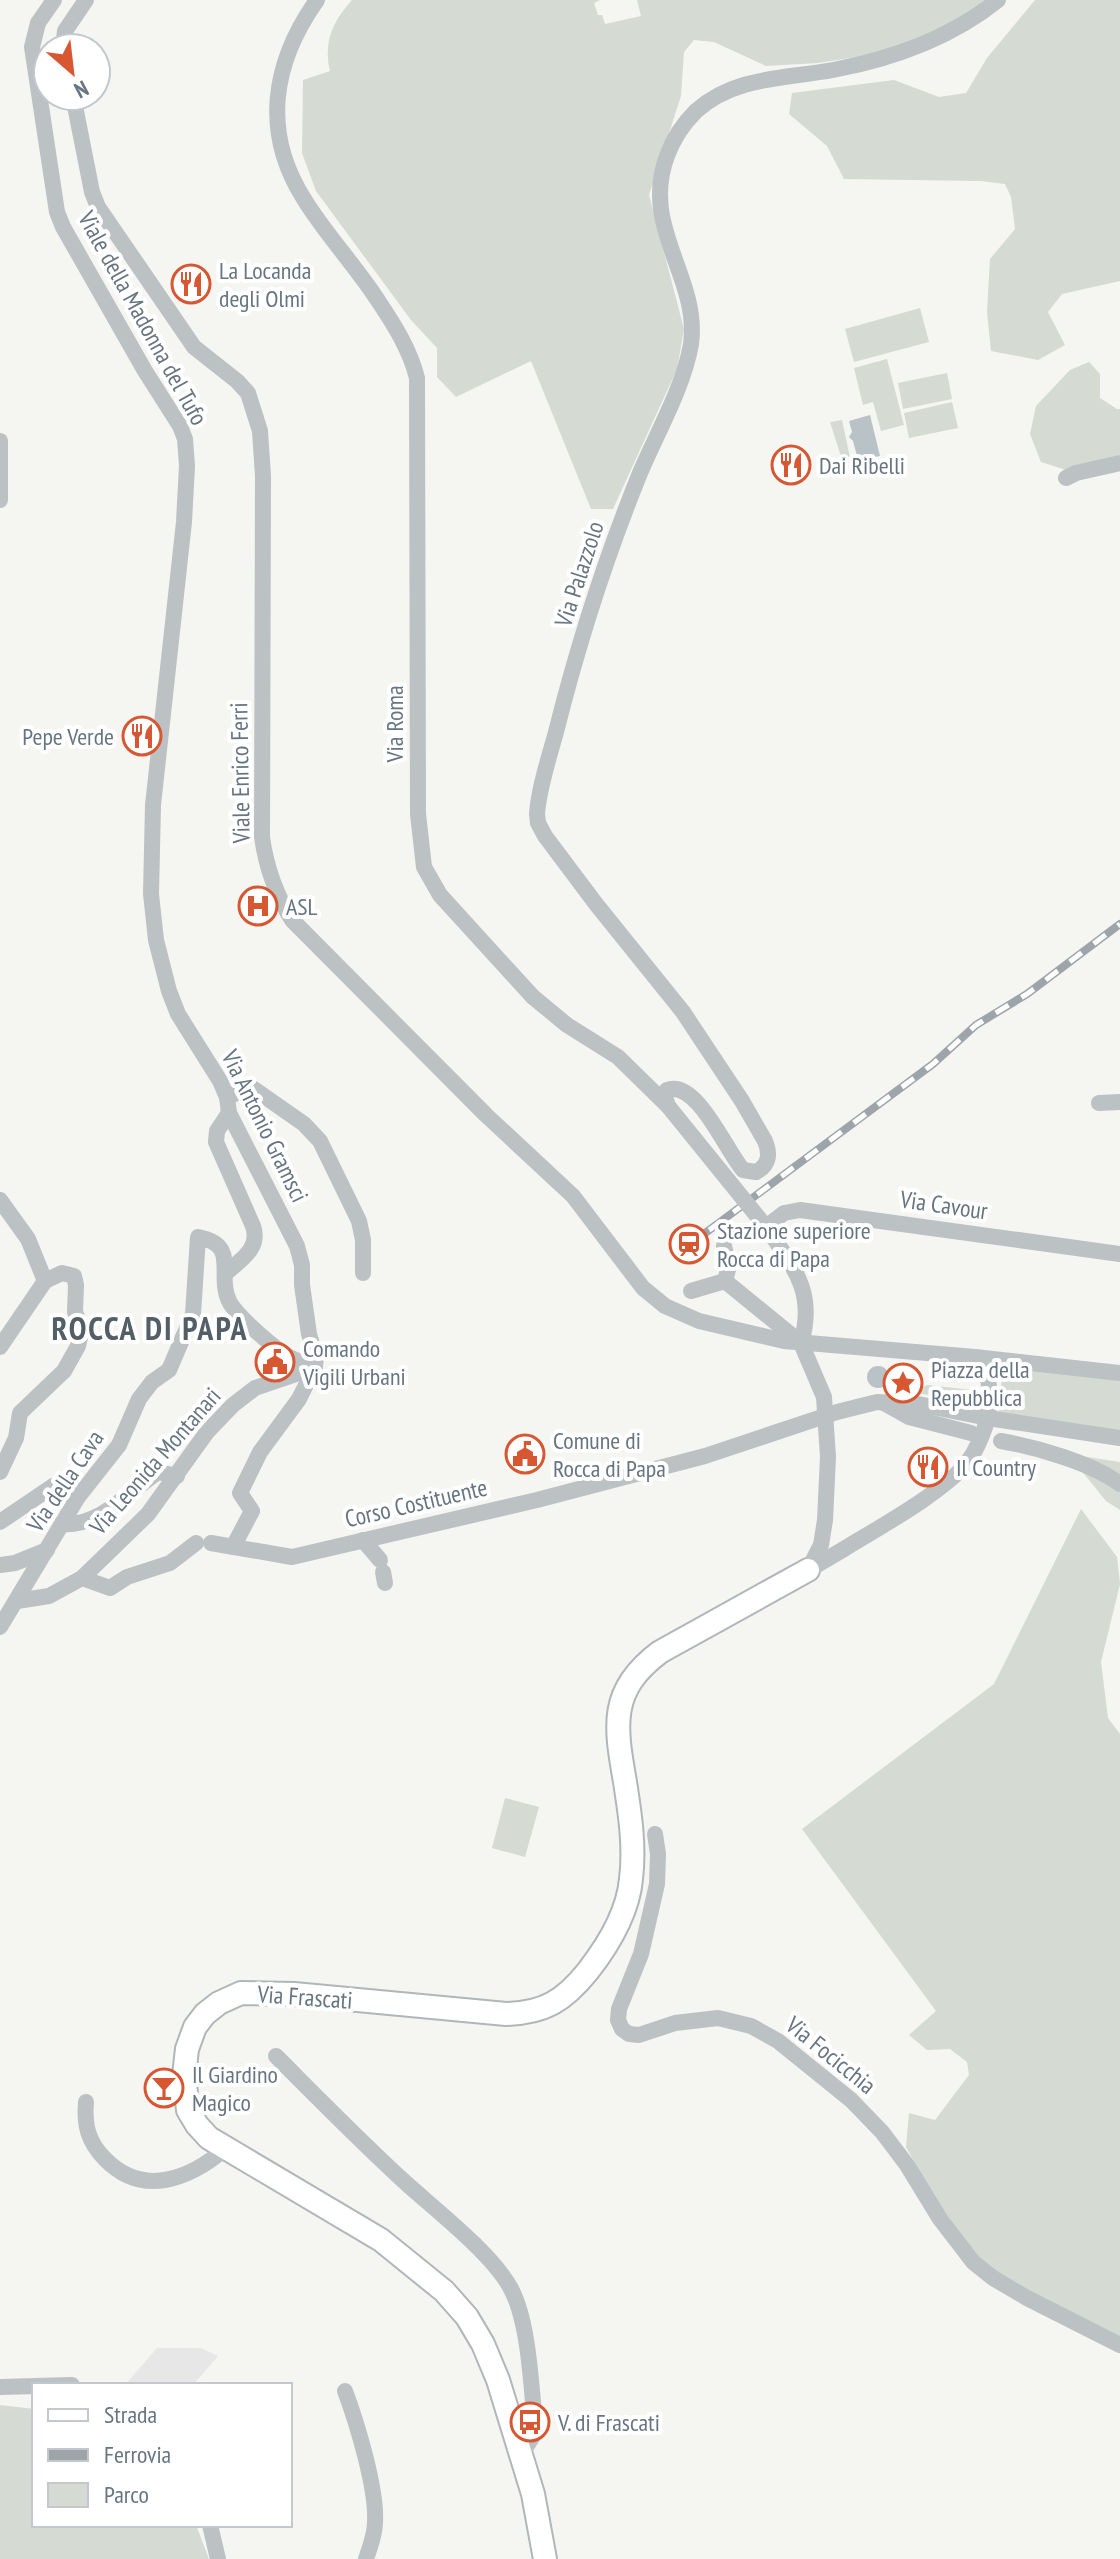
<svg xmlns="http://www.w3.org/2000/svg" width="1120" height="2559" viewBox="0 0 1120 2559" font-family="'PT Sans Narrow',sans-serif">
	<rect width="100%" height="100%" fill="#f5f5f2"/>
	<polygon fill="#e6e7e6" points="157,2348 201,2348 218,2356 193,2385 125,2385"/>
	<g fill="#d5dad2">
		<path d="M352,0H600L594,3L598,15H602L605,24L641,16L637,0H989L949,25L876,54L818,63L766,66L714,42L694,40L684,52L681,96L649,195L684,329L677,369L613,509H591L531,361L456,397L437,377V348L411,320L316,191L302,153L303,80L330,71C323,42 333,21 352,0Z"/>
		<polygon points="1035,0 1120,0 1120,281 1062,294 1048,312 1065,345 1038,360 991,351 987,312 990,259 1015,229 1011,197 1005,184 981,181 844,179 827,146 789,114 792,93 894,80 939,97 966,93 987,58"/>
		<polygon points="920,308 929,342 854,362 845,329"/>
		<polygon points="887,359 904,425 881,431 873,402 863,405 854,368"/>
		<polygon points="1089,362 1100,374 1100,398 1117,409 1120,409 1120,458 1069,471 1041,462 1030,434 1036,406 1070,370"/>
		<polygon points="947,373 952,399 903,409 898,383"/>
		<polygon points="952,402 958,428 909,438 904,413"/>
		<polygon points="842,420 852,467 845,469 830,422"/>
		<polygon points="1003,1362 1120,1381 1120,1431 999,1412 1002,1377 998,1369"/>
		<polygon points="928,1385 980,1391 975,1397 969,1400 907,1392"/>
		<polygon points="1068,1454 1120,1462 1120,1510 1106,1501"/>
		<polygon points="1081,1509 1117,1557 1120,1584 1101,1662 1108,1718 1120,1734 1120,2339 1013,2286 971,2254 955,2234 906,2147 909,2113 935,2120 969,2075 967,2062 950,2049 927,2050 909,2035 936,2011 802,1829 994,1684"/>
		<polygon points="505,1798 539,1807 525,1857 492,1848"/>
		<polygon points="0,2405 34,2409 34,2525 196,2525 209,2559 0,2559"/>
	</g>
	<g fill="#b8c2c7">
		<polygon points="870,415 880,456 858,460 853,441 849,437 852,432 849,421"/>
		<circle cx="878" cy="1377" r="11"/>
	</g>
	<g fill="none" stroke-linecap="round" stroke-linejoin="round">
		<g stroke="#b1b6ba" stroke-width="26">
			<path id="secondary" d="M545,2559L533,2494L498,2380L483,2344L467,2317L444,2291L381,2240L209,2138L197,2125L188,2110L184,2076L187,2049L195,2027L205,2014L219,2003L241,1993L294,1994L506,2014C544,2013 564,2001 588,1971C609,1944 628,1913 631,1879C635,1846 630,1814 625,1782C615,1725 609,1690 660,1652L808,1570"/>
		</g>
		<g stroke="#bcc1c4" stroke-width="16">
			<polyline points="54,0 38,23 32,47 57,212 63,227 145,371 180,426 185,439 187,466 184,522 153,805 151,894 156,940 169,991 178,1014 220,1081 227,1097 229,1113 297,1246 302,1265 302,1285 309,1334 316,1357 315,1367 299,1399 260,1452 240,1493 252,1511 233,1547"/>
			<path d="M317,0C273,62 261,131 304,199C326,235 356,266 379,302C395,326 410,350 417,378L418,814L424,867L440,895L533,997L567,1025L618,1057L668,1106"/>
			<polyline points="63,48 65,31 86,0"/>
			<path d="M73,96L92,192L98,207L194,347L237,381L248,393L260,431L263,476L262,837C266,866 276,895 292,920L486,1115L573,1196L643,1288L665,1306L699,1321L784,1341L975,1357C994,1373 989,1396 988,1418"/>
			<polyline points="0,441 0,500"/>
			<polyline points="1066,478 1076,473 1120,463"/>
			<polyline points="227,1097 244,1090 254,1089 304,1124 320,1141 359,1221 363,1240 363,1273"/>
			<polyline points="1099,1103 1120,1102"/>
			<path d="M668,1106L665,1097L667,1090C697,1079 726,1151 743,1170L756,1172C770,1165 770,1153 765,1141L742,1101L683,1012L596,904L545,836L538,823L537,814C539,787 549,758 556,732C578,644 606,557 640,473C657,433 684,386 691,344C700,277 640,228 667,156C673,139 683,124 696,111C735,76 785,79 833,70C891,59 951,38 998,0"/>
			<polyline points="0,1200 28,1239 45,1281 62,1273 74,1276 76,1285 75,1312 82,1329 78,1346 64,1371 20,1413 16,1438 0,1472"/>
			<polyline points="724,1246 729,1266 725,1281 801,1343 824,1397 828,1457 825,1520 821,1545 808,1570"/>
			<path d="M225,1274C240,1260 261,1249 253,1226L216,1142L217,1131L229,1113"/>
			<polyline points="691,1291 725,1281"/>
			<path d="M801,1343C816,1292 794,1268 766,1227L784,1213L800,1210L1120,1254"/>
			<polyline points="0,1347 45,1281"/>
			<polyline points="975,1357 1120,1373"/>
			<polyline points="884,1403 909,1417 971,1433"/>
			<path d="M1001,1441C1036,1447 1092,1463 1120,1484"/>
			<polyline points="0,1522 53,1486 61,1486 78,1497"/>
			<path d="M62,1524C101,1527 129,1491 158,1472L177,1476"/>
			<polyline points="363,1540 380,1560"/>
			<polyline points="211,1543 292,1557 537,1500 705,1456 837,1412 877,1402 918,1404 988,1418 1120,1438"/>
			<polyline points="0,1565 15,1563 47,1550"/>
			<polyline points="810,1569 844,1549"/>
			<polyline points="383,1572 385,1583"/>
			<polyline points="82,1578 148,1514 207,1432 233,1405 255,1388 314,1368"/>
			<polyline points="17,1601 49,1596 82,1578 110,1588 127,1577 170,1563 196,1543"/>
			<path d="M0,1627L78,1497L119,1445L139,1399L152,1382L169,1370L193,1314L198,1237C241,1245 215,1275 230,1303C240,1319 275,1349 291,1358C299,1362 307,1365 315,1367"/>
			<polyline points="655,1834 658,1854 657,1884 641,1954 619,2009 618,2020 622,2029 629,2034 639,2035 675,2023 718,2018 751,2026 778,2041 851,2100 882,2132 907,2165 940,2219 973,2262 993,2278 1027,2298 1120,2345"/>
			<path d="M276,2056C319,2099 362,2143 407,2184C437,2211 491,2253 510,2287C529,2320 531,2386 535,2424L533,2436L521,2455"/>
			<path d="M86,2102C84,2125 88,2142 105,2159C143,2198 190,2179 226,2148"/>
			<polyline points="0,2387 72,2385"/>
			<path d="M345,2391C357,2423 377,2489 375,2522C375,2535 370,2547 366,2559"/>
			<polyline points="210,2525 218,2559"/>
		</g>
		<use href="#secondary" stroke="#fff" stroke-width="22"/>
		<g stroke="#9ea5aa" stroke-width="8">
			<polyline id="rail" points="685,1248 933,1064 976,1025 1027,994 1120,924"/>
		</g>
		<use href="#rail" stroke="#fff" stroke-width="5" stroke-dasharray="15" stroke-linecap="butt"/>
		<g stroke="#bcc1c4" stroke-width="16">
			<polyline points="668,1106 766,1227"/>
			<path d="M844,1549C878,1528 942,1493 967,1463C977,1450 983,1434 988,1418"/>
		</g>
	</g>
	<defs>
		<g id="restaurant-ring" transform="scale(2)"><circle r="9.5" fill="#fff" stroke="#d65731" stroke-width="1.5"/><path d="M-5-6h1v4h1v-4h1v4h1v-4h1v5L-1.5 .5V6h-2V.5L-5-1ZM5-6V6H3V1.5H1.5Q1.5-4 5-6Z" fill="#d65731"/></g>
		<g id="hospital-ring" transform="scale(2)"><circle r="9.5" fill="#fff" stroke="#d65731" stroke-width="1.5"/><path d="M-5-5h3v3.5h4V-5h3V5h-3V1.5h-4V5h-3Z" fill="#d65731"/></g>
		<g id="station-ring" transform="scale(2)"><circle r="9.5" fill="#fff" stroke="#d65731" stroke-width="1.5"/><path d="M-3-6H3Q5-6 5-4V2Q5 4 3 4L4.5 6H3L1.5 4h-3L-3 6H-4.5L-3 4Q-5 4-5 2V-4Q-5-6-3-6ZM-3.5-4v3h7v-3ZM-3.5 1v1.5H-2V1ZM2 1v1.5H3.5V1Z" fill="#d65731"/></g>
		<g id="civic-ring" transform="scale(2)"><circle r="9.5" fill="#fff" stroke="#d65731" stroke-width="1.5"/><path d="M-.6-6.5H3V-4.5H.6V-3L4-1V1h2V6H-6V1h2V-1L-.6-3ZM-1.2 2.5V6h2.4V2.5Z" fill="#d65731"/></g>
		<g id="sight-ring" transform="scale(2)"><circle r="9.5" fill="#fff" stroke="#d65731" stroke-width="1.5"/><path d="M0-6L1.8-2.2L6-1.7L2.9 1.2L3.7 5.4L0 3.3L-3.7 5.4L-2.9 1.2L-6-1.7L-1.8-2.2Z" fill="#d65731"/></g>
		<g id="bar-ring" transform="scale(2)"><circle r="9.5" fill="#fff" stroke="#d65731" stroke-width="1.5"/><path d="M-6-5H6L.8 .8V4.5H3.5V6h-7V4.5H-.8V.8Z" fill="#d65731"/></g>
		<g id="bus-ring" transform="scale(2)"><circle r="9.5" fill="#fff" stroke="#d65731" stroke-width="1.5"/><path d="M-5-6H5V4H4V6H2V4H-2V6H-4V4H-5ZM-3.5-4V0h7V-4ZM-3.5 1.2v1.5H-2V1.2ZM2 1.2v1.5H3.5V1.2Z" fill="#d65731"/></g>
	</defs>
	<g fill-rule="evenodd">
		<use href="#restaurant-ring" x="191" y="284"/>
		<use href="#restaurant-ring" x="791" y="465"/>
		<use href="#restaurant-ring" x="142" y="736"/>
		<use href="#hospital-ring" x="258" y="906"/>
		<use href="#station-ring" x="689" y="1244"/>
		<use href="#civic-ring" x="275" y="1362"/>
		<use href="#sight-ring" x="903" y="1383"/>
		<use href="#civic-ring" x="525" y="1454"/>
		<use href="#restaurant-ring" x="928" y="1467"/>
		<use href="#bar-ring" x="164" y="2088"/>
		<use href="#bus-ring" x="530" y="2422"/>
	</g>
	<g text-anchor="middle" dominant-baseline="central" stroke-width="8" stroke-linejoin="round" paint-order="stroke">
		<g font-size="24" fill="#667581" stroke="#fff" text-anchor="start">
			<text x="219" y="270">La Locanda<tspan x="219" dy="28">degli Olmi</tspan></text>
			<text x="819" y="465">Dai Ribelli</text>
			<text x="114" y="736" text-anchor="end">Pepe Verde</text>
			<text x="286" y="906">ASL</text>
			<text x="717" y="1230">Stazione superiore<tspan x="717" dy="28">Rocca di Papa</tspan></text>
			<text x="303" y="1348">Comando<tspan x="303" dy="28">Vigili Urbani</tspan></text>
			<text x="931" y="1369">Piazza della<tspan x="931" dy="28">Repubblica</tspan></text>
			<text x="553" y="1440">Comune di<tspan x="553" dy="28">Rocca di Papa</tspan></text>
			<text x="956" y="1467">Il Country</text>
			<text x="192" y="2074">Il Giardino<tspan x="192" dy="28">Magico</tspan></text>
			<text x="558" y="2422">V. di Frascati</text>
		</g>
		<g font-size="24" fill="#667581" stroke="#fff">
			<text transform="translate(143 318) rotate(61)">Viale della Madonna del Tufo</text>
			<text transform="translate(579 574) rotate(-72)">Via Palazzolo</text>
			<text transform="translate(394 724) rotate(-90)">Via Roma</text>
			<text transform="translate(240 773) rotate(-91)">Viale Enrico Ferri</text>
			<text transform="translate(265 1126) rotate(64)">Via Antonio Gramsci</text>
			<text transform="translate(944 1205) rotate(8)">Via Cavour</text>
			<text transform="translate(155 1461) rotate(-49)">Via Leonida Montanari</text>
			<text transform="translate(65 1481) rotate(-56)">Via della Cava</text>
			<text transform="translate(416 1503) rotate(-13)">Corso Costituente</text>
			<text transform="translate(305 1997) rotate(4)">Via Frascati</text>
			<text transform="translate(831 2055) rotate(39)">Via Focicchia</text>
		</g>
		<g font-size="32" font-weight="bold" letter-spacing="2" fill="#545e67" stroke="#fff">
			<text x="150" y="1328">ROCCA DI PAPA</text>
		</g>
	</g>
	<rect x="32" y="2383" width="260" height="144" fill="#ffffff" stroke="#c2c8cd" stroke-width="2"/>
	<rect x="48" y="2409" width="40" height="12" fill="#ffffff" stroke="#c2c8cd" stroke-width="2"/>
	<text x="104" y="2423" font-size="24" fill="#667581">Strada</text>
	<rect x="48" y="2449" width="40" height="12" fill="#9ea5aa" stroke="#c2c8cd" stroke-width="2"/>
	<text x="104" y="2463" font-size="24" fill="#667581">Ferrovia</text>
	<rect x="48" y="2483" width="40" height="24" fill="#d5dad2" stroke="#c2c8cd" stroke-width="2"/>
	<text x="104" y="2503" font-size="24" fill="#667581">Parco</text>
	<g transform="translate(72 72) rotate(152)"><circle r="38" fill="#ffffff" stroke="#c2c8cd" stroke-width="2"/>
	<path d="M0-6L14 30L0 20L-14 30Z" fill="#d65731"/>
	<text y="-12" font-size="22" font-weight="bold" text-anchor="middle" fill="#667581">N</text>
	</g>
</svg>
